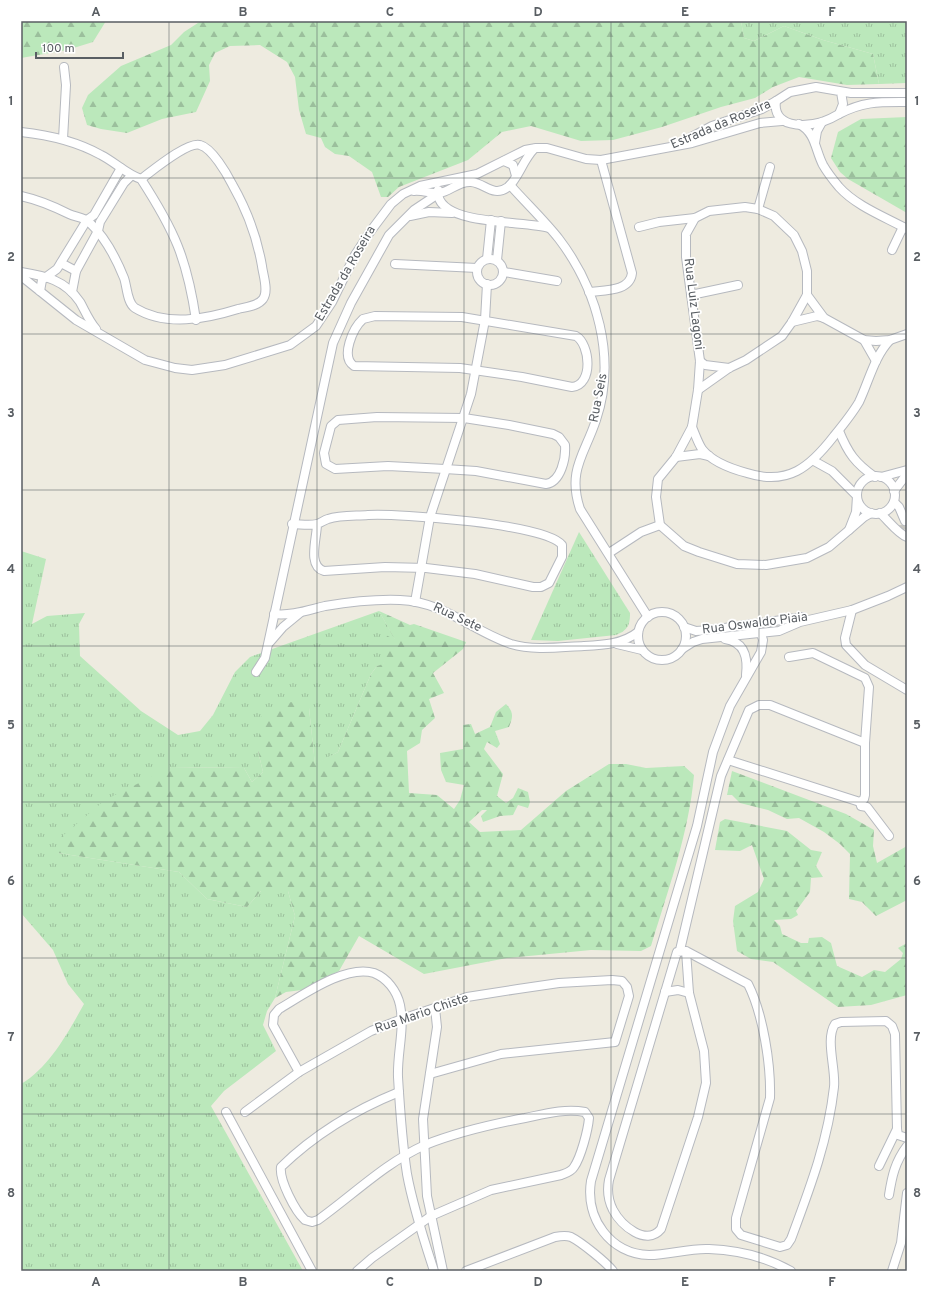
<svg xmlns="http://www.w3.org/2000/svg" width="928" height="1292" viewBox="0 0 928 1292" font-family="Overpass,sans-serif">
	<defs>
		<pattern id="grass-tufts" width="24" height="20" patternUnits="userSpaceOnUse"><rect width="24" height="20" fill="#bbe8bb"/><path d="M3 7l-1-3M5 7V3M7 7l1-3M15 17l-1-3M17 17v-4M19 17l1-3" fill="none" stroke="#9bbf9c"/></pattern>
		<pattern id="forest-firs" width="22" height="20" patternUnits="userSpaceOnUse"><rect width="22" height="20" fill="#bbe8bb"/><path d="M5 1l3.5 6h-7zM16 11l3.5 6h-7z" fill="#9bbf9c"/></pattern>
	</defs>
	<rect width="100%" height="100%" fill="#eeebe0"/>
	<g fill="url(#grass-tufts)">
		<polygon points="741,21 907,21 907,83 879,84 873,54 823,40 784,26 754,41 744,38"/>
		<path d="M579,532L630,613C630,625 628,630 616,635L558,641L531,640Z"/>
		<path d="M21,551L46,559L32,624L47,616L85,613L79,624L80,656L141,711L178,735L200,731L213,715L235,672L250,657L379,611L396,641L387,654L383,665L377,666L371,674L338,752L315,765L309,708L258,751L263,772L252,782L244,768L171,767L58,853L179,872L207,899L247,907L261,891H288L295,916L275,998L267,1011L263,1025L276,1051L224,1091L211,1106L303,1271H21V1084C49,1068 69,1031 84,1004L68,984L53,950L21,913Z"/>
	</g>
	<g fill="url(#forest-firs)">
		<polygon points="21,21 106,21 93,42 67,50 21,58"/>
		<polygon points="201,21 741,21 744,38 754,41 784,26 823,40 873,54 879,84 847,85 799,77 773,87 755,98 721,107 662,127 613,140 581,141 531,126 502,132 468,160 399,187 388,197 381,197 372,172 349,156 335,154 325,147 321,138 306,134 299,110 295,77 287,62 260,45 230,46 215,53 209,65 210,81 196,112 162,119 127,133 101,129 87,125 82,108 88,95 121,66 171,45 184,32"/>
		<polygon points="907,117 907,213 848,179 840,172 831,158 838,132 861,119"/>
		<path d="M379,611L410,625L414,624L466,642L463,649L433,673L444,693L429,699L435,718L422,730L420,743L407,751L409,793L437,795L454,809L460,800L464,785L446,782L441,770L440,753L463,749V725L471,724L475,734L490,727L496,712L506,704C514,712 513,717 509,727L495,731L500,744L497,748L487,742L484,749L503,774L497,796L506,803L513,798L518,788L528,792L530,802L528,808L518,805L513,815L500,816L483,822L481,816L487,810H482L469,822L480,832L521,830L566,791L609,764H626L646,768L684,766L694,775C689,833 668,890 651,946L641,951L591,950L507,958L424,974L359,936L339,971L302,990L286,992L275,998L295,916L288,891H261L247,907L207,899L179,872L58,853L60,838L105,800L171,767L244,768L252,782L263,772L258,751L261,716L291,702L309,708L315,764L338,752L371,674L377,666L383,664L386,654L380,640L386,635L395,640Z"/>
		<polygon points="732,771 846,814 874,830 873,846 877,863 907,846 907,900 876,916 862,902 849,899 850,854 840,844 824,832 799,818 787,819 768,810 740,803 732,795 727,795"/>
		<polygon points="725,819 787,831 811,850 822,852 816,866 823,877 811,878 810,892 796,911 798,915 791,919 774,920 780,926 782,934 801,943 808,943 809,938 822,937 831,943 837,966 862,977 874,970 885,972 901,959 903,953 898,948 907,943 907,995 871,1005 838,1007 773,962 751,959 737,951 733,921 735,906 758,892 764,879 752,845 740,851 715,850 720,822"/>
	</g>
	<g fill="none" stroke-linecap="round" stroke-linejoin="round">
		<polyline stroke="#c9c8c1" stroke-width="8" stroke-dasharray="8 4" stroke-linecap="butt" points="901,525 902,530"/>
		<g stroke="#b6b9bf" stroke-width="10">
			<g id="minor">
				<path d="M841,92L843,104L839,114C834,117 828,120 822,122C804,127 772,128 776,101L790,92L816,87L851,93H907"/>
				<path d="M839,114C864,101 880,102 907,102"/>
				<path d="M799,124C816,133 815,150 823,165C827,172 834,181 839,187C856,206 885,217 907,229"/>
				<path d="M21,132C49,135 76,141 101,155C115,162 126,174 141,179C174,230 187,258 196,320"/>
				<polyline points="63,139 66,85 64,67"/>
				<polyline points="684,141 712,126 762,109 776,101"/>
				<polyline points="815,143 817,131 822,122"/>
				<polyline points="504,161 513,165 516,176"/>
				<path d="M510,185C526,203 544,220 559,239C597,289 617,358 596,420C585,454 567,470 580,509L648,617"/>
				<path d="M438,190C434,227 527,220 549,228"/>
				<path d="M414,191C422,190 433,194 439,193C450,192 458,181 471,182C485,183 493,198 508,187C518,179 523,160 534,149"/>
				<path d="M21,196C39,200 53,206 69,214C75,217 84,217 89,222C104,236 116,258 124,278C127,286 127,303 135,308C166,327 206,319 238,309C246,307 258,306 263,299C269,291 263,275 262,266C257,237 247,210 232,184C227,174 212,148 200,145C188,141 152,171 141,179"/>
				<polyline points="758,209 770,167"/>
				<polyline points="410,216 429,212 452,213"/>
				<polyline points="695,218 686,234 686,257 700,361 698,390 692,427 676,457 658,479 656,497 660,525 684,546 699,552 737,564 766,565 807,558 829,547 849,530"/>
				<polyline points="639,227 659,222 695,218 709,211 745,207 758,209 774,216 794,235 802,251 807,271 807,295 792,322 782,336 746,360 729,368 698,390"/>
				<polyline points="892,250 903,227"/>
				<circle cx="490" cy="272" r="13"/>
				<polyline points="487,259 491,220"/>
				<polyline points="497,260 501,221"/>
				<polyline points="61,263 76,271"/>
				<polyline points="395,264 477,268"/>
				<path d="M21,272C46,276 65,280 80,302C85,311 89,321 96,329"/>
				<polyline points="504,272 557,281"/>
				<polyline points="21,276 76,320 145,360 175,368 192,370 225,365 290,345 316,326 332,302 355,255 370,232 391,204 403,194 420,186 477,174 525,150 536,148 547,148 586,159 601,160 692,143 760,123 782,121"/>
				<polyline points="40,291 42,280 57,269 87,220 94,215 121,168"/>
				<polyline points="72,292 76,271 98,231 100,222 124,183 131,176"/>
				<path d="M589,292C604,290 630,292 632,273L601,160"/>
				<polyline points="691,295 738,285"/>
				<polyline points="807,295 824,318 864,340 876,341 890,340 907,334"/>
				<path d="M375,316L462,317L576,336C590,344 594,385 572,387L522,377L460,368L354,366C340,357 353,328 363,319Z"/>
				<polyline points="792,322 817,316 824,318"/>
				<polyline points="864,340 876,361"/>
				<polyline points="700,361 705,365 729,368"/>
				<path d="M377,417L464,418L509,425L553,434L559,437L565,445C566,458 561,482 546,484L476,471L445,469L388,466L335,469L326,464L324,453L331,426L338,420Z"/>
				<path d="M692,427C695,434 698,443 702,449C712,462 732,469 747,473C788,486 810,467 834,436C843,425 852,414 859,402C869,381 874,357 890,340"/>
				<path d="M839,431C848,453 855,463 875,477"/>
				<polyline points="676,457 700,454 709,456"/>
				<polyline points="814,461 832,471 857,496 856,512 849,530 864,517 871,513"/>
				<circle cx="876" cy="495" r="19"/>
				<polyline points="881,477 907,470"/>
				<polyline points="894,491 907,474"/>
				<polyline points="894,502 899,507 905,521"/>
				<path d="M880,513C888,520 898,534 907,537"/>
				<path d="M292,524C300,524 309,526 317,524C321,523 324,520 328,519C340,515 355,516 368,515C398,513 547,524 562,545V557L549,583L541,587H533L475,574L426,568L385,567L324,571C307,566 317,538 317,524"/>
				<polyline points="609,553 641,532 660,525"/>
				<polyline points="415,602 430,517 471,394 485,320 487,284"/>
				<polyline points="852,610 845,638 846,645 865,665 907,690"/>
				<circle cx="662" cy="636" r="24"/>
				<path d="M274,614C291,616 308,610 325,606C349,602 375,599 400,600C445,602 472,631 511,644C534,651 561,647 584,646C603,645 623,644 638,632"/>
				<path d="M737,626L748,627L761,634L763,640L761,652L730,706L713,752L697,826L591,1181C585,1218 610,1254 649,1255C669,1255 689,1248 709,1249C738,1250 766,1257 791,1271"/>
				<polyline points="684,627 696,631 710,630 803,617"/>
				<path d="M725,639C745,642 748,658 746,675"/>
				<polyline points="270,642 283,627 300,613"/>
				<polyline points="617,644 642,650"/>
				<polyline points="682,649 693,642 702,639 779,631 800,622 852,610 888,596 907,587"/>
				<polyline points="256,672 265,658 333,343 351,303 389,235 414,210 438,194"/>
				<polyline points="728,760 860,802 864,799 865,795 865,743"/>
				<polyline points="860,802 861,806 867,807 889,836"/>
				<polyline points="680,950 721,776 749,710 759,705 770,705 865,743 869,687 865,678 813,653 789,657"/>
				<path d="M686,951L689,993L704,1051L706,1083L698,1117L661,1229C646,1247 621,1225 613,1210C608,1200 607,1190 609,1180L677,952L686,951L748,984C763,1014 771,1064 770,1098L736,1218V1229L741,1235L780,1247L787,1245L791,1239C810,1188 828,1141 834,1087C836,1069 825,1039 835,1024L841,1022L886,1021L892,1026L895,1034L897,1129L898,1135L907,1138"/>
				<polyline points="665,992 678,990 689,993"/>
				<polyline points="435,1008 437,1027 423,1119 427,1196 443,1271"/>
				<path d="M299,1072L273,1025L274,1015L279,1009C303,995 346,964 374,973C387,978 397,991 400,1005C405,1029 397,1053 398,1077C400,1110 402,1142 407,1174C413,1207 424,1240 434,1271"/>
				<polyline points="226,1112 312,1271"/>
				<polyline points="245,1112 299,1072 371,1031 402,1019 467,997 518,989 559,983 612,980 622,981 627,987 629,996 615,1042 501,1054 430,1074"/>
				<polyline points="879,1166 897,1129"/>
				<path d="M889,1195C892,1176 895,1162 907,1146"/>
				<path d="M357,1271L372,1258L431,1216L491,1190L561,1175C566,1173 571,1172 574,1167C581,1157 588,1130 589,1118L585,1112C565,1108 544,1114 525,1118C493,1124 455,1133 425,1145C385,1163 353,1195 318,1220L312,1222L305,1220C295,1211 279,1180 281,1167C314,1135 357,1109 399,1092"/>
				<path d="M466,1271L555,1237C560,1236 566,1235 571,1237C581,1242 606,1262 613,1271"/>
				<polyline points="892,1271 901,1243 907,1193"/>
			</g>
		</g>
		<use href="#minor" stroke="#fff" stroke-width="8"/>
	</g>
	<path fill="none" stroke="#595e63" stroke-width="1" stroke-opacity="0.55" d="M169,21V1271M317,21V1271M464,21V1271M611,21V1271M759,21V1271M21,178H907M21,334H907M21,490H907M21,646H907M21,802H907M21,958H907M21,1114H907"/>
	<g text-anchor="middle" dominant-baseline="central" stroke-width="3.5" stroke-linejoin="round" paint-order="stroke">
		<g font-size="13" fill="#595e63" stroke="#fff">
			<text transform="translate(721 125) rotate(-23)">Estrada da Roseira</text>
			<text transform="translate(346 274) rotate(-60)">Estrada da Roseira</text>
			<text transform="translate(693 304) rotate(83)">Rua Luiz Lagoni</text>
			<text transform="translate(599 398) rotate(-79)">Rua Seis</text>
			<text transform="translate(457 618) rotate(25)">Rua Sete</text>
			<text transform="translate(755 624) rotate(-7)">Rua Oswaldo Piaia</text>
			<text transform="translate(422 1014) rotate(-19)">Rua Mario Chiste</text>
		</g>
	</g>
	<rect width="928" height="1292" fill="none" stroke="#ffffff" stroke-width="44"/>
	<path d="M36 52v6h87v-6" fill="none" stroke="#595e63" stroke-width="2"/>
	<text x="42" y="52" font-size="12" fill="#595e63" stroke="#ffffff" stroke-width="3" paint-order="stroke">100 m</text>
	<rect x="22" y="22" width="884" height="1248" fill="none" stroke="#595e63" stroke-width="1.5"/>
	<g font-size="13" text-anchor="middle" font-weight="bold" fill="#595e63">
		<text x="96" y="16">A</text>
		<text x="243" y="16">B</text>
		<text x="390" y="16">C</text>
		<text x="538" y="16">D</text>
		<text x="685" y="16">E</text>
		<text x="832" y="16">F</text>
		<text x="11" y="105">1</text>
		<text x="917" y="105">1</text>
		<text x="11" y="261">2</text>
		<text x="917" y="261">2</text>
		<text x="11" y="417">3</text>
		<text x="917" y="417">3</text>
		<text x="11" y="573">4</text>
		<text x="917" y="573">4</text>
		<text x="11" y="729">5</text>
		<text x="917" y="729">5</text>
		<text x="11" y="885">6</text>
		<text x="917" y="885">6</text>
		<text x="11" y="1041">7</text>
		<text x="917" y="1041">7</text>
		<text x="11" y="1197">8</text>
		<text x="917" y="1197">8</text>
		<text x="96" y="1286">A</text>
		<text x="243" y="1286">B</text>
		<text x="390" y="1286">C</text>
		<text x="538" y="1286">D</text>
		<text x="685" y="1286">E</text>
		<text x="832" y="1286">F</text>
	</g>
</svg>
